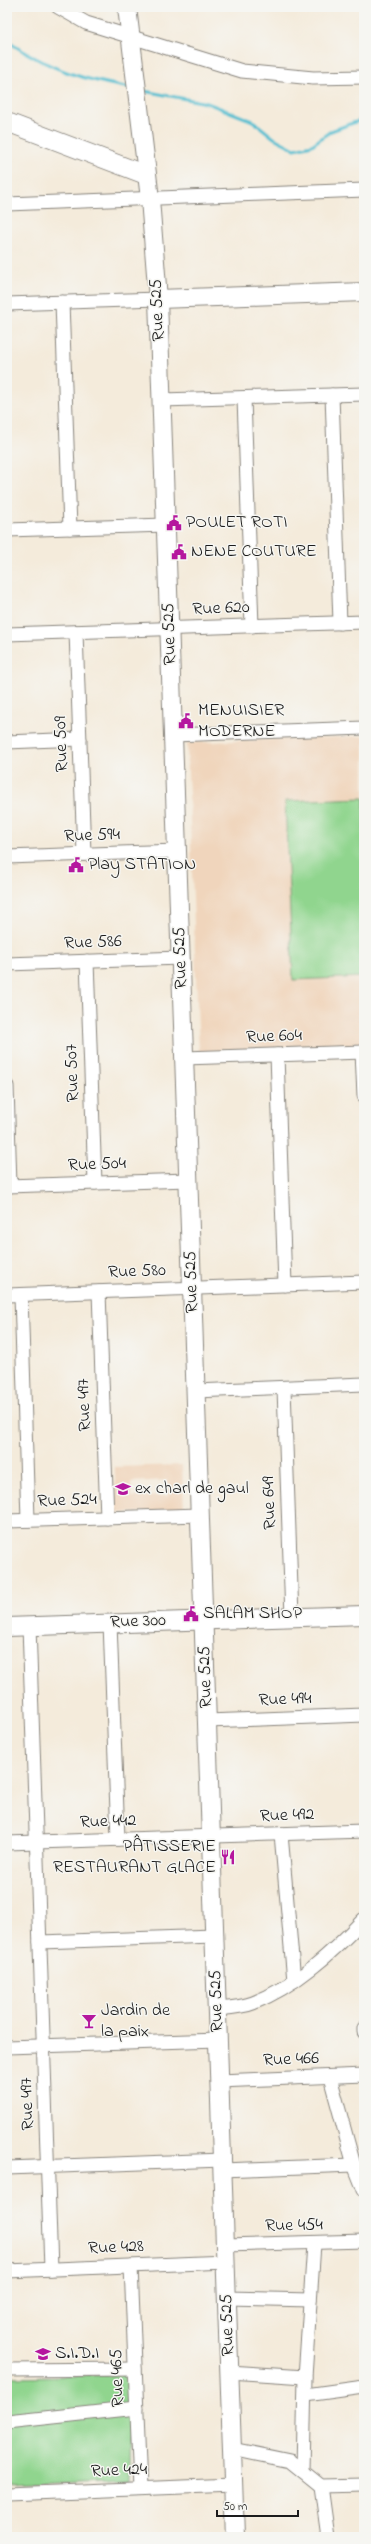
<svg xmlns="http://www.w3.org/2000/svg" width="371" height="2544" viewBox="0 0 371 2544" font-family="'Indie Flower',sans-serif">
	<rect width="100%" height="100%" fill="#f6f6f2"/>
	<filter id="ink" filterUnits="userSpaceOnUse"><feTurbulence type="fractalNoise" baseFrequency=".025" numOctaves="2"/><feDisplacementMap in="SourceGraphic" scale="8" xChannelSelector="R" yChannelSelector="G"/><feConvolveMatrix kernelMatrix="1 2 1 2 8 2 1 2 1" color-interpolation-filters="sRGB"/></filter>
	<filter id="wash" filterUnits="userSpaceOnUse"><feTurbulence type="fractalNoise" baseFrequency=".012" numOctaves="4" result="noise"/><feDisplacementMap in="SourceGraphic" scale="16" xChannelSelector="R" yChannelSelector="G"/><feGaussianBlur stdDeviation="0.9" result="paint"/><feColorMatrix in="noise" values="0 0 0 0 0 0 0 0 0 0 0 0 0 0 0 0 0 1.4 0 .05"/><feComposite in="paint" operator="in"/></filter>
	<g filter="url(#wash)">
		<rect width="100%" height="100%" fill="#f4ebdb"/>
		<g fill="#f0d5bc" fill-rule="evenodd">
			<polygon points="364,736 364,1045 199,1052 187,743"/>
			<path d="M182,1465L184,1510L116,1513L115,1467ZM167,1480L168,1496L131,1497V1482Z"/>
		</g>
		<g fill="#90d58e" stroke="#567855">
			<polygon points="364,798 364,977 293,980 285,801"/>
			<polygon points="131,2375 130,2480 7,2485 7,2377"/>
		</g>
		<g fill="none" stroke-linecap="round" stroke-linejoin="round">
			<g stroke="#55bfd1" stroke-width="3">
				<path d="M7,41C51,70 80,79 131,88"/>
				<polyline points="144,91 207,103 253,121 274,138 295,149 312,145 331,131 364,119"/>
			</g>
		</g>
	</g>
	<g filter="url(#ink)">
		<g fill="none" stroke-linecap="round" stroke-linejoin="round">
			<g stroke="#88847c" stroke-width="15">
				<g id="street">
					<polyline points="58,7 86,23 242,71 313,78 364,77"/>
					<polyline points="7,204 364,190"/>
					<polyline points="62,302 70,528"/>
					<polyline points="7,304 158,299"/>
					<polyline points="332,395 340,623"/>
					<polyline points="244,398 252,626"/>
					<polyline points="162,400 364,394"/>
					<polyline points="7,530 166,525"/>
					<polyline points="76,632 84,854"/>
					<polyline points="7,634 364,622"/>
					<polyline points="173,735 364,728"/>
					<polyline points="7,742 80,739"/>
					<polyline points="7,857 177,851"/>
					<polyline points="87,961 95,1183"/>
					<polyline points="7,964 181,958"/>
					<polyline points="362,1052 364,1096"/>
					<polyline points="277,1055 285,1285"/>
					<polyline points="184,1058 364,1052"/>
					<polyline points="7,1086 10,1186"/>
					<polyline points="7,1186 188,1180"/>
					<polyline points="99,1292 107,1518"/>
					<polyline points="7,1295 364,1282"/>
					<polyline points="21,1295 28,1520"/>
					<polyline points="284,1388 292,1617"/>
					<polyline points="196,1391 364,1384"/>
					<polyline points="7,1521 200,1515"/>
					<polyline points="110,1623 118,1839"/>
					<polyline points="29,1626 51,2269"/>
					<polyline points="207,1721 364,1715"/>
					<polyline points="281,1834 294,1981"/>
					<polyline points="7,1843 364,1831"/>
					<polyline points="40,1942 214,1936"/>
					<path d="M217,2009C228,2008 243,2007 253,2003C296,1986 333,1952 364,1919"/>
					<polyline points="364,2028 364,2032"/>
					<polyline points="7,2047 218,2040"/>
					<polyline points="330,2077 354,2165 364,2190"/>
					<polyline points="219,2081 364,2075"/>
					<polyline points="7,2168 222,2160"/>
					<polyline points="222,2170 354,2165"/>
					<polyline points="225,2245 364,2241"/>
					<polyline points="131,2266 140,2488"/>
					<polyline points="7,2271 226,2262"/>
					<polyline points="227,2298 310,2300"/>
					<polyline points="7,2370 135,2369"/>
					<polyline points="229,2372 305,2377"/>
					<polyline points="306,2395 364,2387"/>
					<polyline points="7,2422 137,2408"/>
					<polyline points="232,2449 290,2461 321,2486 364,2485"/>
					<polyline points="303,2470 305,2377 314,2244"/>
					<polyline points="321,2486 328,2537"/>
					<polyline points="7,2494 233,2485"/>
				</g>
			</g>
			<g stroke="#88847c" stroke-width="20">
				<g id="secondary">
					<polyline points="127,7 150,199 158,299 235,2537"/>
					<polyline points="7,122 146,175"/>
					<polyline points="158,299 364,292"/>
					<polyline points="7,1627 364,1615"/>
				</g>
			</g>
			<use href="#street" stroke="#fff" stroke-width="13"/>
			<use href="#secondary" stroke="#fff" stroke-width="18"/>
		</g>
	</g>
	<defs>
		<g id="civic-bare" transform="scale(1.2)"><path d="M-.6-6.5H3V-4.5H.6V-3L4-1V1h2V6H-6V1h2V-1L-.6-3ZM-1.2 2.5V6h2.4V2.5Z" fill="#b5179e" stroke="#f6f6f2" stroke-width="2.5" paint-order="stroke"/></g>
		<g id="school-bare" transform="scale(1.2)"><path d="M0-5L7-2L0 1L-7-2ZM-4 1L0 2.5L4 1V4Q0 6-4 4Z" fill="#b5179e" stroke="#f6f6f2" stroke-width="2.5" paint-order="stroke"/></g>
		<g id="restaurant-bare" transform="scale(1.2)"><path d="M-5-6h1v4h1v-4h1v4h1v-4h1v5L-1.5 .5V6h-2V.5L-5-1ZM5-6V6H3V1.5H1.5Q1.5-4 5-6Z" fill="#b5179e" stroke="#f6f6f2" stroke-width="2.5" paint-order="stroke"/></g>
		<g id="bar-bare" transform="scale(1.2)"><path d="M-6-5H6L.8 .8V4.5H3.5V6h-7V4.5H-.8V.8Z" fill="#b5179e" stroke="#f6f6f2" stroke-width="2.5" paint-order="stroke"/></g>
	</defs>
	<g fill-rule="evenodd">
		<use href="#civic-bare" x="174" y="523"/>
		<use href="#civic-bare" x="179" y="552"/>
		<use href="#civic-bare" x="186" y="721"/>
		<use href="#civic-bare" x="76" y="865"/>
		<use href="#school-bare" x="123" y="1489"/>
		<use href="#civic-bare" x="191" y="1614"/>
		<use href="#restaurant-bare" x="228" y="1857"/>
		<use href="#bar-bare" x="89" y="2021"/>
		<use href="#school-bare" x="43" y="2354"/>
	</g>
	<g text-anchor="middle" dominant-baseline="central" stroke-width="3" stroke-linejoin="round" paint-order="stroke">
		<g font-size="18" fill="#1c1c1c" stroke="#f6f6f2">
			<text transform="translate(158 310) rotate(-93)">Rue 525</text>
			<text transform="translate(221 609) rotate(-2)">Rue 620</text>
			<text transform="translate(170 634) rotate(-92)">Rue 525</text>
			<text transform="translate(62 744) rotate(-92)">Rue 509</text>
			<text transform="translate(92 836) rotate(-2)">Rue 594</text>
			<text transform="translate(93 943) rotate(-2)">Rue 586</text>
			<text transform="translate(181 958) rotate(-92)">Rue 525</text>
			<text transform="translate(274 1037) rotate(-2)">Rue 604</text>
			<text transform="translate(73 1073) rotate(-92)">Rue 507</text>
			<text transform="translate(97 1165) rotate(-2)">Rue 504</text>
			<text transform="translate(137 1272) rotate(-2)">Rue 580</text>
			<text transform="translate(192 1282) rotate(-92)">Rue 525</text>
			<text transform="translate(85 1405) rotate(-92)">Rue 497</text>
			<text transform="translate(67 1501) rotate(-2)">Rue 524</text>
			<text transform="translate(270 1503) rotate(-92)">Rue 649</text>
			<text transform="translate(138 1622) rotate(-2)">Rue 300</text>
			<text transform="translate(206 1677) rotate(-92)">Rue 525</text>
			<text transform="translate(285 1700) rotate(-2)">Rue 494</text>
			<text transform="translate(287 1816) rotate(-2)">Rue 492</text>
			<text transform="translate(108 1822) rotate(-2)">Rue 442</text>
			<text transform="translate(217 2001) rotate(-92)">Rue 525</text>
			<text transform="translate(291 2060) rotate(-2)">Rue 466</text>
			<text transform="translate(28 2104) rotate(-92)">Rue 497</text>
			<text transform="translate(294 2226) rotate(-1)">Rue 454</text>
			<text transform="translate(116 2248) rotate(-2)">Rue 428</text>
			<text transform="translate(228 2325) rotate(-92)">Rue 525</text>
			<text transform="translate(118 2378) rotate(-92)">Rue 465</text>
			<text transform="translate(119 2471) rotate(-2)">Rue 424</text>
		</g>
		<g font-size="18" fill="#1c1c1c" stroke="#f6f6f2" text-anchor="start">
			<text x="186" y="523">POULET ROTI</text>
			<text x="191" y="552">NENE COUTURE</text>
			<text x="198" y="711">MENUISIER<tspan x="198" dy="21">MODERNE</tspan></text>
			<text x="88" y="865">Play STATION</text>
			<text x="135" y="1489">ex charl de gaul</text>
			<text x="203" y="1614">SALAM SHOP</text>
			<text x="216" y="1847" text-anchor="end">PÂTISSERIE<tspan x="216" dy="21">RESTAURANT GLACE</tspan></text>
			<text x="101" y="2011">Jardin de<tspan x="101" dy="21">la paix</tspan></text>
			<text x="55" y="2354">S.I.D.I</text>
		</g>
	</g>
	<rect width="371" height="2544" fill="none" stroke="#f6f6f2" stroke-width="24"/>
	<path d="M217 2510v6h81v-6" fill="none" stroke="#1c1c1c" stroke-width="2"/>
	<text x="223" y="2510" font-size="12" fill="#1c1c1c" stroke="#f6f6f2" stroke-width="3" paint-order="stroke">50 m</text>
</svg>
